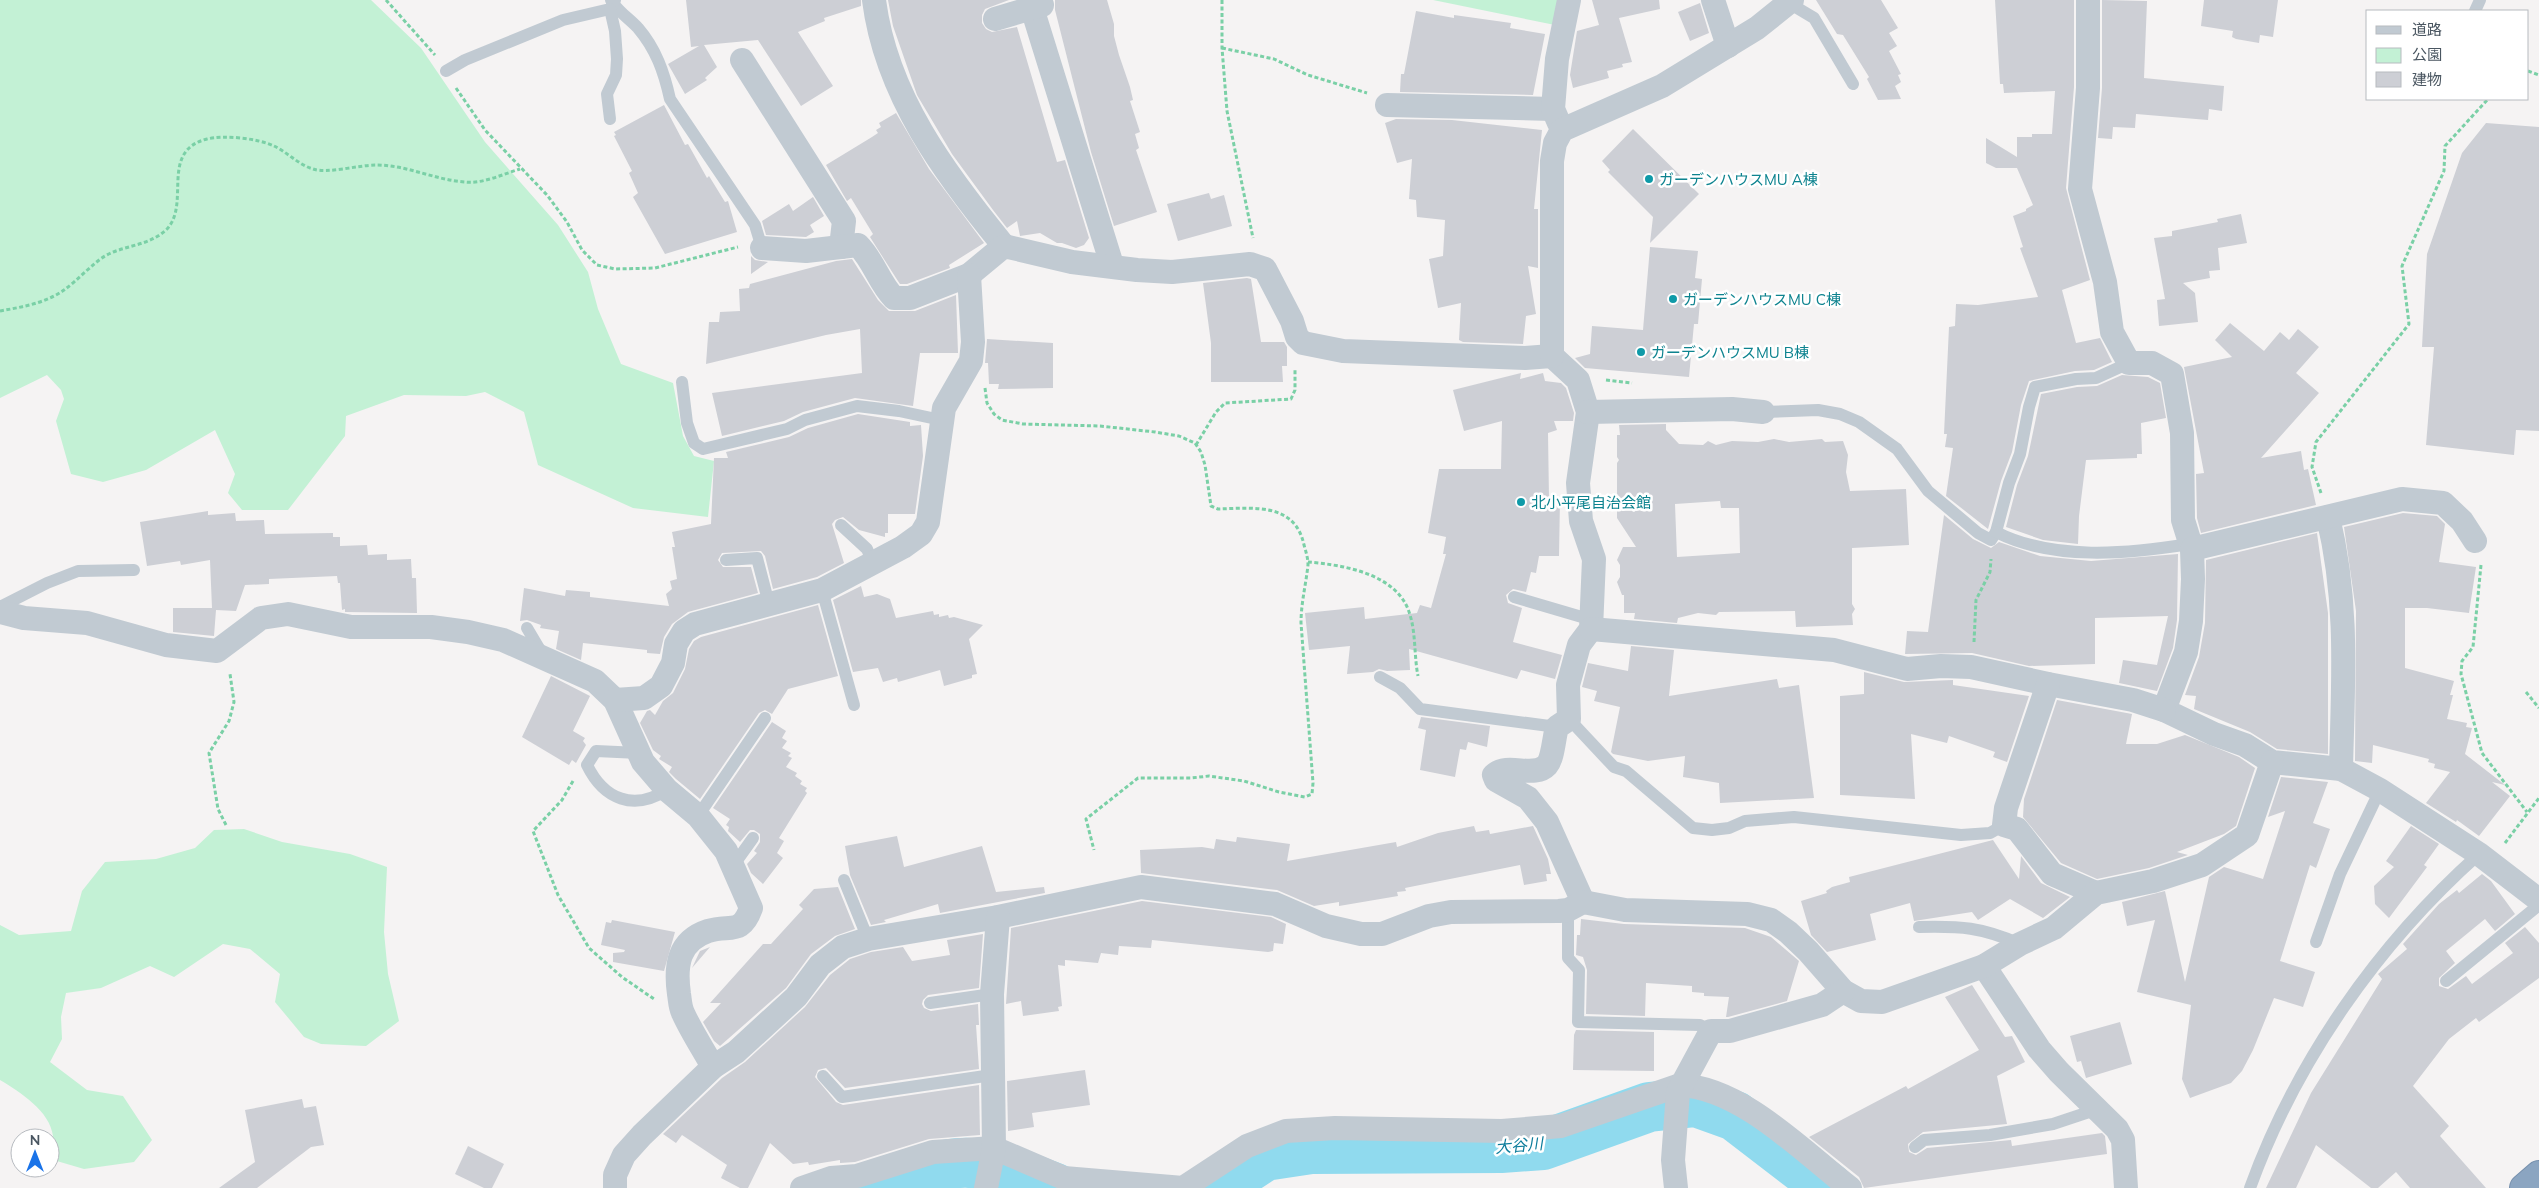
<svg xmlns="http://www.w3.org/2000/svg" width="2539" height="1188" viewBox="0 0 2539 1188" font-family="Mulish,'Noto Sans JP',sans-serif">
	<rect width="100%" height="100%" fill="#f5f3f3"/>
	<g fill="#c3f1d5">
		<polygon points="0,0 371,0 421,48 485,142 558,225 588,272 598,309 621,364 673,383 683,436 694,456 714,461 708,517 633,508 538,465 524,412 485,392 466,396 404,395 346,416 345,436 288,510 242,510 228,493 235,474 215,430 146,470 103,482 71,474 56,421 64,399 61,390 47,375 0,398"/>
		<polygon points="1433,0 1560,0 1555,25"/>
		<path d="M244,829L282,842L350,854L387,867L384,932L388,974L399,1021L366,1046L321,1044L304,1037L275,1002L280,974L250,949L223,944L174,977L150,966L101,988L66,993L61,1017L62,1039L50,1062L87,1090L123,1096L152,1140L134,1162L84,1169L50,1159C50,1152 54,1143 53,1136C50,1111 20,1092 0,1080V925L19,935L71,931L82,891L105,862L156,859L195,848L214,830Z"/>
	</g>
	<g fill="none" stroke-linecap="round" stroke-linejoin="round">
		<g stroke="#90daee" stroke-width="50">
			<path d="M869,1188C893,1178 945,1161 970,1163C1000,1165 1028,1178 1055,1188"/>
			<polyline points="1216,1188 1265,1156 1311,1149 1501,1148 1543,1145 1649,1107 1696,1102 1735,1116 1829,1188"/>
		</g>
	</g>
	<g fill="#cdcfd5" fill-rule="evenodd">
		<polygon points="686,0 861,0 861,6 824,18 825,21 798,32 833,86 801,106 758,40 704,45 717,67 705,78 707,80 685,94 668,64 699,46 691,47"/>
		<polygon points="888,0 1009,0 985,9 982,15 982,23 986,29 992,32 1017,27 1057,162 1065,160 1089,238 1084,245 1076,248 1062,243 1057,243 1040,233 1020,236 1017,221 1007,228 993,210 952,154 917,95 893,26"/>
		<polygon points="1055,0 1107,0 1114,24 1114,36 1119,55 1130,87 1133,100 1130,101 1140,132 1135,134 1139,148 1136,150 1157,212 1114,226 1091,152 1055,10"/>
		<polygon points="1592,0 1659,0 1660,9 1619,18 1632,62 1622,64 1623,67 1607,71 1609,78 1573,88 1570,75 1577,31 1599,25"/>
		<polygon points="1816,0 1881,0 1898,28 1889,33 1897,46 1889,51 1901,74 1898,75 1901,82 1895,86 1901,99 1878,100 1867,79 1869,77 1843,35 1837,34"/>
		<polygon points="1995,0 2074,0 2074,87 2066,188 2090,280 2062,290 2076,343 2100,338 2112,362 2094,370 2075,371 2029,381 2021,405 2012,452 2001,481 1988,529 1946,496 1953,448 1945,447 1947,434 1944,434 1949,327 1955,326 1956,304 1978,305 2038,297 2020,248 2023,247 2013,216 2026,211 2026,209 2033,205 2017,168 1996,168 1986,163 1986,138 2017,157 2017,137 2032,137 2032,134 2052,134 2055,91 2004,93 2003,84 2000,84"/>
		<polygon points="2102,0 2147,1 2144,78 2224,86 2222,111 2209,109 2208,120 2136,114 2135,128 2113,127 2112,139 2098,138 2102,88"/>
		<polygon points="2204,0 2278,0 2273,37 2260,35 2259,43 2236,39 2232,37 2233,31 2201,26"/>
		<polygon points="1700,3 1709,33 1690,41 1678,12"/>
		<polygon points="1416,11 1454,18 1454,15 1511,23 1510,28 1545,34 1533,95 1400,92 1401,74 1404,74"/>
		<polygon points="664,105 685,145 688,144 707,178 709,176 725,202 728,201 737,232 665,254 633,197 638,193 629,173 632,171 614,136 616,135 614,132"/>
		<polygon points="896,113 929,169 984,243 949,265 950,268 907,284 900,284 896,278 870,237 873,234 851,198 847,201 826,165 872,137 878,133 876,130 881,127 879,123"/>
		<polygon points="1396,119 1452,120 1542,130 1534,209 1538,209 1538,268 1528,266 1536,314 1526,316 1523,344 1463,342 1459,340 1461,303 1438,308 1429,259 1443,256 1445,220 1417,217 1416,200 1409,199 1412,159 1397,163 1385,123"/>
		<polygon points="2486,123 2539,127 2539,431 2516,430 2514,455 2426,445 2434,347 2422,347 2427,254 2462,153"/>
		<polygon points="1633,129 1699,194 1650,243 1653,217 1608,172 1610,170 1602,161"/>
		<polygon points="1209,193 1211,199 1224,195 1232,226 1178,241 1167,204"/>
		<polygon points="813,197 824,216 810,225 814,232 806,237 766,235 762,221 789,204 793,211"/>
		<polygon points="2241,214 2247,243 2218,248 2220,270 2209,271 2210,278 2183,283 2195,293 2198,322 2159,326 2157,300 2165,299 2154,238 2172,236 2172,231 2218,222 2217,219"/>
		<polygon points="1650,247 1698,251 1695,278 1702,279 1698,324 1694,324 1689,377 1585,368 1575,358 1590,354 1592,326 1643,330"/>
		<polygon points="751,256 755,260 768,262 751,274"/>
		<polygon points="852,259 878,300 889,311 915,311 956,295 958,353 920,353 913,406 855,398 803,412 784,421 722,436 712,393 862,373 860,329 826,335 706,364 709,322 719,322 720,312 740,311 739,289 749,288 750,284 836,261"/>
		<polygon points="1247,278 1251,279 1261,342 1284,342 1287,347 1287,366 1282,366 1283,382 1211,382 1211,343 1203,283"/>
		<polygon points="2230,323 2264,351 2280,332 2289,340 2298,329 2319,347 2296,373 2319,393 2261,458 2301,451 2304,470 2308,469 2316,505 2201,533 2197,518 2196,474 2204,473 2184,367 2232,357 2215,340"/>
		<polygon points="987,339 1053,343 1053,388 998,389 999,384 989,384 988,363 985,363"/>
		<polygon points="1521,373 1520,379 1543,373 1545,381 1561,383 1566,388 1574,413 1573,421 1554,421 1557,430 1548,433 1549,499 1560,499 1559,556 1539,556 1536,573 1531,572 1526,592 1513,589 1506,595 1508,603 1522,608 1513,642 1562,655 1555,679 1521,670 1517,679 1409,649 1410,670 1387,671 1379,669 1373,672 1347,674 1350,646 1309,650 1305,613 1364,607 1365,619 1417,613 1420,605 1431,608 1446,554 1443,554 1446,537 1428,533 1439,469 1501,469 1502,421 1464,431 1453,390"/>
		<polygon points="2122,375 2148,377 2160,383 2166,418 2141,423 2142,454 2137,454 2137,458 2086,460 2079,516 2078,544 2043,540 2006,527 2017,485 2028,456 2041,394 2077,387 2097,386"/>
		<polygon points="858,414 910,422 910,426 921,425 923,456 915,514 888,514 888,533 885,533 885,537 859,530 843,517 835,520 832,524 844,563 817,577 773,589 765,556 761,551 722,553 718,560 723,567 751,567 758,593 688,612 672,624 664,637 660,654 647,653 647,650 583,643 581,660 556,649 559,631 540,628 541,625 527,620 520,621 524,588 565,596 566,590 590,592 590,597 669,606 666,594 672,589 670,581 677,579 672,547 675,547 672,532 711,524 714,458 728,458 726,452 789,437 808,428"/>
		<path d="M1666,424V430L1679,444L1703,445L1708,441L1716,445L1732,441L1758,442L1774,439L1789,442L1822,439L1825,442L1843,441L1848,455L1846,472L1850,491L1906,489L1909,545L1852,548V604L1855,609L1852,614L1853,625L1796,627L1795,611L1719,612L1716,615L1698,613L1678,618L1677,623L1634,619L1635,613H1624V595H1622L1617,582L1620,577V565L1617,560L1623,547H1636L1617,518V463L1619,460L1617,457V435H1620L1619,425ZM1720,501L1721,508H1739L1740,553L1677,557L1675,504Z"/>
		<polygon points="208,511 208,515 235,513 236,521 264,520 265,534 333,533 333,537 340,537 340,546 367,545 368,555 387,554 387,560 411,559 412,578 416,578 417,613 345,612 345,609 342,610 340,583 338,583 337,576 269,579 269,584 245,585 236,611 216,610 214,636 173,632 173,608 212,608 210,560 181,565 180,561 147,566 140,522"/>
		<polygon points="2403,513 2437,516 2445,524 2439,562 2476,567 2469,613 2427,608 2405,608 2405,668 2454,681 2450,695 2453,695 2447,719 2467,723 2466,727 2472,728 2465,754 2505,785 2492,782 2510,796 2479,836 2457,820 2456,822 2426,803 2450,772 2434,768 2435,764 2428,762 2429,759 2373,745 2372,763 2355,761 2356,611 2344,527"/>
		<polygon points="1944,515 1973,539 1991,548 1999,542 2040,556 2091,561 2178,554 2177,620 2173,648 2157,691 2119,683 2123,660 2157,665 2168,616 2095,618 2095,664 2029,666 1972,653 1905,654 1907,631 1928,632"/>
		<polygon points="2317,533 2328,613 2328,754 2277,749 2250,732 2194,709 2196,696 2185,695 2199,657 2205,623 2206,560"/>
		<polygon points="861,586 864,597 877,594 890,599 896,618 933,611 934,615 939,614 939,617 948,615 949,618 954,617 983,625 969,639 977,674 972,675 972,678 944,686 940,670 898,682 897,678 883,682 878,668 853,672 833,600"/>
		<polygon points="818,605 838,676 788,689 772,714 765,710 759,713 700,799 676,779 669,772 672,767 659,759 661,756 653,750 640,723 647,711 650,710 655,715 663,701 673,693 685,669 689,649 694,641 701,637"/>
		<polygon points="1631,646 1674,650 1669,696 1777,679 1779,688 1799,685 1814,798 1720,803 1719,783 1683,777 1685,756 1648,761 1613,754 1611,752 1620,707 1594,701 1597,691 1582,687 1588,663 1628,671"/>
		<polygon points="1864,672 1904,682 1953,680 1953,685 2029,696 2007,762 1993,757 1995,752 1949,736 1947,743 1911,734 1915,799 1840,795 1840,696 1864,694"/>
		<polygon points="551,676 590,696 573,731 585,738 583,741 586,745 576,763 572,760 569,765 522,737"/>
		<polygon points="2057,700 2132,714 2126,744 2157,744 2185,735 2239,757 2255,768 2236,826 2224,834 2177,852 2188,855 2149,868 2097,879 2061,863 2023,817 2024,799"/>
		<polygon points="1421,717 1490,726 1487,747 1468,742 1466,750 1460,749 1455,777 1420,770 1426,730 1418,728"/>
		<polygon points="772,722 786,731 782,738 787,741 782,748 791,753 788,756 792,758 786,767 797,773 795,776 802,781 800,784 807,788 805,791 807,793 779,838 784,841 777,853 783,858 763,884 751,873 747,864 757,853 754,851 760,842 760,834 754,830 750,830 740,842 728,831 729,827 726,825 730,819 713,808"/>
		<polygon points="2281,777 2328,782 2313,823 2330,829 2316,868 2310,865 2280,961 2315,972 2303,1007 2274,998 2253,1050 2242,1071 2231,1083 2190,1098 2182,1079 2191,1005 2137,992 2155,920 2127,926 2122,902 2165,891 2185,982 2209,877 2224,867 2263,879 2285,811 2268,817"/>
		<polygon points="1474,826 1476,832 1489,830 1490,834 1533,826 1548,859 1551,874 1546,874 1547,881 1524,885 1520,865 1405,888 1406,891 1397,892 1398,896 1339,906 1339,902 1314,906 1277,890 1141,873 1140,850 1202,847 1214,849 1216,839 1236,842 1237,837 1290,844 1287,861 1396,842 1397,847 1438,833"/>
		<polygon points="2411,826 2439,844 2424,865 2427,867 2389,918 2375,904 2374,886 2394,867 2386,861"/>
		<polygon points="897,836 904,867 982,846 996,892 1044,887 1045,893 940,913 938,904 884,920 886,922 871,925 850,875 845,846"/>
		<polygon points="1993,840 2019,879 2021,856 2041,883 2070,897 2043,918 2010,899 1978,920 1972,912 1914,921 1910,903 1870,914 1876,940 1827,952 1811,935 1801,901 1827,893 1826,891 1832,887 1850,882 1849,877"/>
		<polygon points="2482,874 2491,881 2515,914 2495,931 2485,919 2446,951 2455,963 2439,978 2439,986 2448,989 2466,976 2472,984 2513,953 2505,943 2525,927 2539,943 2539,978 2479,1022 2476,1018 2449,1039 2413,1086 2449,1126 2440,1136 2486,1188 2410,1188 2396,1172 2378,1188 2371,1188 2316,1145 2296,1188 2266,1188 2311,1093 2382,979 2378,974 2407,949 2403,944 2439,904 2457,890 2459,893"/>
		<polygon points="838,887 855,929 835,936 811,954 786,988 720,1046 714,1041 703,1022 721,1003 710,1003 763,944 771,944 803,909 799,905 814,889"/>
		<polygon points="1142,901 1271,917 1286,924 1283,944 1274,943 1273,951 1268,952 1152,940 1151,948 1119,946 1118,955 1101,953 1098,963 1065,960 1065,966 1058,965 1062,1006 1058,1007 1059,1011 1023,1016 1021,1001 1006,1004 1011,928"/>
		<polygon points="1581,919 1624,924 1745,928 1771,937 1799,961 1787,1001 1728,1017 1726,1017 1729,997 1704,996 1704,993 1692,992 1692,986 1646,983 1645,1016 1586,1014 1587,970 1583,957 1576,955 1577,935 1580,935"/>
		<polygon points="612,920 675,932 664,971 613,962 613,953 624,952 625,950 601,945 606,922 611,923"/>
		<polygon points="983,934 979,988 928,995 923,1000 922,1004 924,1008 931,1011 978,1004 979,1025 976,1025 979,1069 845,1088 826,1068 818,1070 815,1077 836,1102 843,1105 979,1085 980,1135 929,1139 855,1162 840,1163 840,1160 809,1165 808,1162 793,1164 770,1143 748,1188 740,1188 721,1178 727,1165 682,1135 676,1143 663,1134 722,1078 745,1062 805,1007 830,975 850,959 871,952 903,947 912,961 950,955 947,940"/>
		<polygon points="710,947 692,968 700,951"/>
		<polygon points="1972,985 2005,1037 2012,1036 2025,1062 1997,1076 2007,1124 1923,1132 1908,1144 1909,1152 1916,1155 1927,1148 2011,1140 2012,1146 2102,1133 2105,1136 2107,1154 1864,1188 1859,1177 1809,1137 1906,1086 1908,1089 1979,1050 1945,997"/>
		<polygon points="2120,1022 2132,1064 2086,1078 2081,1061 2077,1062 2070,1036"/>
		<polygon points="1576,1030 1654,1032 1654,1071 1573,1070 1574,1035"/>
		<polygon points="1085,1070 1090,1105 1032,1113 1034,1127 1008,1131 1007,1081"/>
		<polygon points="302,1099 304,1108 316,1106 324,1145 311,1147 257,1188 219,1188 255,1162 245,1110"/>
		<polygon points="468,1146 504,1164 492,1188 484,1188 455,1174"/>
	</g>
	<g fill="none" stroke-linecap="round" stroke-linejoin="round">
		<g stroke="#7690ad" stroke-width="30">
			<polyline id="highway" points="2524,1188 2539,1175"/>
		</g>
		<g stroke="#7ad0a6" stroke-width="3" stroke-dasharray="4 2.5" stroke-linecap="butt">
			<polyline points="386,0 435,55"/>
			<polyline points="1222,0 1222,48 1227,111 1253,238"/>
			<polyline points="1222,48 1274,59 1308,75 1367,93"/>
			<polyline points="2528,71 2539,75"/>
			<polyline points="456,88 485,130 547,195 567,222 582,250 597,265 615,269 655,268 738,247"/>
			<path d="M0,311C22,307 46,303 64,290C77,281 93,263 105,256C124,245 150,246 167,229C191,203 159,151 207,139C224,135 257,138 274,146C287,152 299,165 313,169C327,174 359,165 376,165C407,165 435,180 465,182C483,184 503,174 520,169"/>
			<polyline points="1606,380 1632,383"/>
			<path d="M985,388L987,403L994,414L1002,420L1023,424L1100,426L1155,432L1179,436L1195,443L1201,452L1205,465L1211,506L1218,509C1253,508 1295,502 1304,545C1306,552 1308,558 1308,565C1306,584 1301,603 1301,623L1313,783L1312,794L1305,797L1279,792L1244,781L1209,776L1191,778H1138L1086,819L1094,850"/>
			<polyline points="1196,445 1216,412 1225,403 1291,399 1295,390 1295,368"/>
			<polyline points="2321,493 2312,467 2316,442 2409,324 2402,266 2444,171 2445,146 2488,99"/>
			<path d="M1308,562C1344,565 1399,574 1410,615C1416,634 1414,656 1418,676"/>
			<polyline points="2481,565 2473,647 2462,661 2461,674 2482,753 2527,812"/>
			<polyline points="1974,642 1976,600 1990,572 1991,559"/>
			<polyline points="2526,692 2539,708"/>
			<polyline points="573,781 562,800 533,831 558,895 589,948 622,977 654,999"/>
			<polyline points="226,825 218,809 209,753 229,721 234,702 230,674"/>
			<polyline points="2505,843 2539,798"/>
		</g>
		<g stroke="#c1cad2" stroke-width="12">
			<path d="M611,0C618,12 629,18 638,28C656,49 664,72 670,99L755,225L762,248"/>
			<polyline points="1789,3 1814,18 1853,84"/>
			<polyline points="2475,11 2480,0"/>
			<polyline points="446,71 465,60 563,20 610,9 615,0"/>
			<polyline points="610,119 607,94 616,75 617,59 615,31 610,9"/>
			<polyline points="682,382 687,423 694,443 703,449 787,429 805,420 857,406 899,411 941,420"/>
			<polyline points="1763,412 1818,410 1840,414 1859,422 1897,449 1928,491 1978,533 1991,540 1996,532 2009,483 2020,454 2029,407 2035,387 2076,379 2096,378 2129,363"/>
			<polyline points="841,525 867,549 872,561"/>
			<path d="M1996,532C2053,561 2128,554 2189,544"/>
			<polyline points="726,560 757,558 769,604"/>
			<polyline points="822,590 854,705"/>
			<polyline points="1514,597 1592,620"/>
			<polyline points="0,607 47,583 78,571 134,570"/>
			<polyline points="527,628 543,655"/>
			<polyline points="1380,677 1400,688 1420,709 1557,727"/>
			<polyline points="1569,719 1614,767 1626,771 1693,828 1712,830 1729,828 1745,821 1794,817 1961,835 1990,833 2004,825"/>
			<path d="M639,753L596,751L587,765C604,800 634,811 667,790"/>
			<polyline points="698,816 765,718"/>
			<polyline points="733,866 753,838"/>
			<polyline points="844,880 868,939"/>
			<polyline points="1568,910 1568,958 1579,970 1578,1022 1700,1025 1711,1031"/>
			<path d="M1919,927C1961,926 1981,927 2020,944"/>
			<polyline points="2316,942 2340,874 2380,790"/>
			<polyline points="2446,981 2539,905"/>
			<polyline points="930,1003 992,994"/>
			<polyline points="823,1076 842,1097 992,1075"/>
			<polyline points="1915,1147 1924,1140 1990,1135 2053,1124 2098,1109"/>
			<path d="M2250,1188C2296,1061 2378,944 2479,854"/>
		</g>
		<g stroke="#c1cad2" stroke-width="24">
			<path d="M874,0C886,95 945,174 1004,246"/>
			<polyline points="1713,0 1728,46"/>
			<polyline points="2088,0 2088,88 2080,189 2105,282 2112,332 2129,363 2152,363 2172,374 2182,433 2183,520 2192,549 2193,579 2191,621 2186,652 2164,710 2214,734 2245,745 2272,762 2341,769 2380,790 2479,854 2539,900"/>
			<polyline points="1032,8 1112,265"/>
			<polyline points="995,19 1042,5"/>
			<polyline points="742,60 844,221 841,247"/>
			<polyline points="1387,105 1553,109"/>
			<polyline points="1559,123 1553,109 1557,59 1569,0"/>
			<path d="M762,248L806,251L858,245C874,261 879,283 894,298H910L969,275L1004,246L1072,262L1137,270L1172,272L1250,264L1265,269L1292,321L1297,337L1303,343L1343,351L1525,358L1552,356L1578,380L1588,412L1578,483L1581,521L1594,559L1591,629L1579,645L1568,685L1569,719L1557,727C1554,737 1553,758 1547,765C1534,779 1508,762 1494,775L1496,780L1528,798L1547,822L1583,902"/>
			<polyline points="1552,356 1552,161 1555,143 1562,130 1662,86 1757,28 1792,0"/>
			<polyline points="1588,412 1732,409 1763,412"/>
			<path d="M2328,517C2349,604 2343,681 2341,769"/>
			<polyline points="2192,549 2402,499 2443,503 2462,521 2475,541"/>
			<path d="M0,612L24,618L87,623L166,645L217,651L261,618L288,614L351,627H431L468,632L503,640L595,681L615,700L643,762L667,790L698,816L726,851L751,908C741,936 730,924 708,931C678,941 675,966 679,994C680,1000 680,1007 683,1013C691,1031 703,1049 713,1067"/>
			<polyline points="1591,629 1834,650 1907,669 1941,666 1971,667 2048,684 2133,700 2164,710"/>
			<polyline points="2048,684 2006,808 2004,825 2017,829 2052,874 2096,893"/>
			<polyline points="615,700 644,698 661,686 673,663 676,644 684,631 695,624 822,590 903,547 921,534 928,522 944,408 971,361 973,342 969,275"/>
			<polyline points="1984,966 2039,1049 2059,1072 2117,1129 2123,1140 2126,1188"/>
			<polyline points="615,1188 615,1175 624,1155 642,1135 713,1067 736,1052 796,997 820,965 843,947 868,939 998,917 1141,887 1275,904 1326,926 1361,934 1382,934 1429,916 1451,912 1559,911 1568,910 1583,902 1625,910 1747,914 1771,920 1788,932 1808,951 1843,991 1861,1001 1882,1002 1984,966 2020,944 2054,928 2096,893 2153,881 2202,865 2247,835 2272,762"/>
			<path d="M802,1188L831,1178L857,1176L933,1152L994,1148L1064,1178L1183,1188L1247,1146L1286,1131L1335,1128L1502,1131L1561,1126L1680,1085C1742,1088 1802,1151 1850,1188"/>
			<polyline points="986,1188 994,1148 992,994 998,917"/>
			<polyline points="1676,1188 1673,1160 1678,1092 1711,1031 1730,1031 1822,1005 1843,991"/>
		</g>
		<use href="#highway" stroke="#8ba5c1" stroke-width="28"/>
	</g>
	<g fill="#0f9aa8" stroke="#fff" stroke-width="2">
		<circle cx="1649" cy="179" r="5"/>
		<circle cx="1673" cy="299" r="5"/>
		<circle cx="1641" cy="352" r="5"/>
		<circle cx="1521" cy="502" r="5"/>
	</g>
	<g text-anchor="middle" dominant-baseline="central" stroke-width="5" stroke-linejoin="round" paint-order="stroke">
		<g font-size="15" fill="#0d838f" stroke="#fff" text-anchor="start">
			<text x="1659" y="179">ガーデンハウスMU A棟</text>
			<text x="1683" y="299">ガーデンハウスMU C棟</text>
			<text x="1651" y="352">ガーデンハウスMU B棟</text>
			<text x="1531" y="502">北小平尾自治会館</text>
		</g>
		<g font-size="16" font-style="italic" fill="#0c7c9b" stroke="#fff">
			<text transform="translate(1519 1145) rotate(-5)">大谷川</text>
		</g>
	</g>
	<rect x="2366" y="10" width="162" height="90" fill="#ffffff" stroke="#b7bbc0"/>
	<rect x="2376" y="26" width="25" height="8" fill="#c1cad2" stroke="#b7bbc0"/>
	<text x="2412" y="35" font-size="15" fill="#4a5661">道路</text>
	<rect x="2376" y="48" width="25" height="15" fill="#c3f1d5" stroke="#b7bbc0"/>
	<text x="2412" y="60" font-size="15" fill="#4a5661">公園</text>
	<rect x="2376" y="72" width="25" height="15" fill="#cdcfd5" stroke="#b7bbc0"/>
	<text x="2412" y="85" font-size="15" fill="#4a5661">建物</text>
	<g transform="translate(35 1153)"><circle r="24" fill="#ffffff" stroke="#b7bbc0"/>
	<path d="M0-4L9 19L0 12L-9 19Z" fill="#1a73e8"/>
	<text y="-8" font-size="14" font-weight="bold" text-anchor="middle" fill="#4a5661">N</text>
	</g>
</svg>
